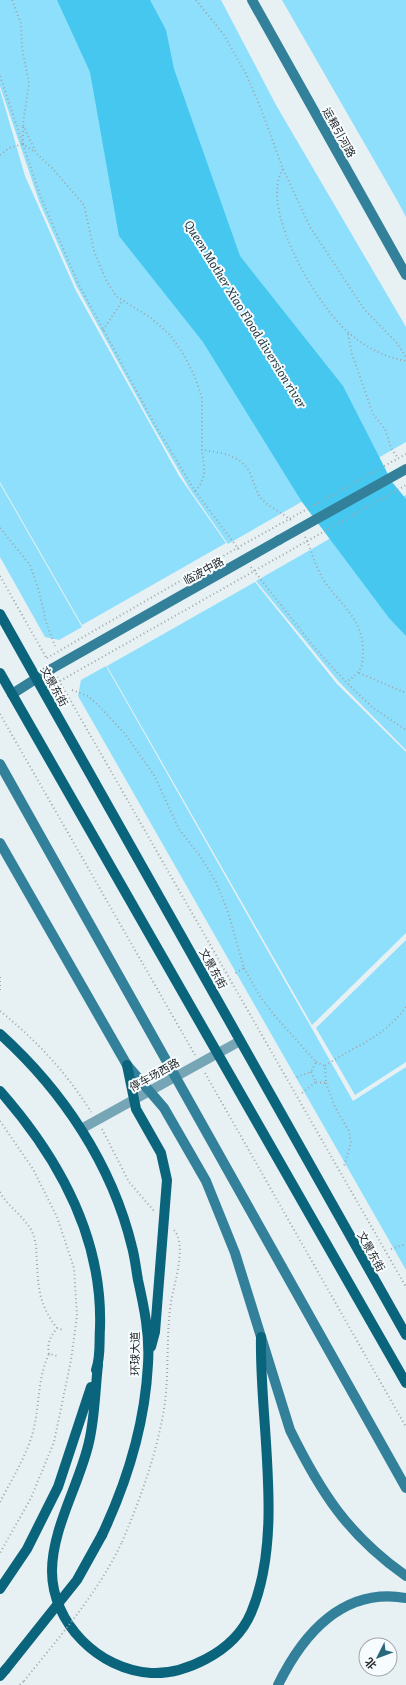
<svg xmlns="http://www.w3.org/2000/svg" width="406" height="1685" viewBox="0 0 406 1685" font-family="Literata,'Noto Sans SC',serif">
	<rect width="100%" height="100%" fill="#e7f0f3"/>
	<g fill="#8edffc">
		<polygon points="0,0 221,0 276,105 406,327 406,442 228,544 189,488 153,426 76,285 39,201 0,86"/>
		<polygon points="282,0 406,0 406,217 397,200"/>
		<polygon points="0,90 25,176 76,291 179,476 226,543 82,625 0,482"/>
		<polygon points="0,484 82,627 59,640 45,637 0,557"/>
		<polygon points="406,495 406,750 339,682 256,581"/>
		<polygon points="255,582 337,684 406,752 406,933 312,1025 107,666"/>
		<polygon points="106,666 353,1101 406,1067 406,1270 78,696 81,680"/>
		<polygon points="406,940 406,1062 355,1095 316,1028"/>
	</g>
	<polygon fill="#45c7ef" points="57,0 150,0 166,30 174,69 240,256 343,386 392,482 406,499 406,636 389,618 302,502 203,342 119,236 90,72"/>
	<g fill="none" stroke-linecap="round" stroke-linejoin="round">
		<g stroke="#9fa6a9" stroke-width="2" stroke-dasharray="1 3" stroke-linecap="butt">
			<path d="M12,0L21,23L22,48L29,83L23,125L36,153L53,169L84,205L94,251L106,280L116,296L151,318L170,335L184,355L195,377L202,398V450C219,452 240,455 249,471C253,479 255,489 260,497C265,505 283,513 292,521"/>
			<polyline points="196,0 224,35 246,74 261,109 283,169 310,227 364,309 396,342 406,357"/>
			<polyline points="0,76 40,195 78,283 155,425 195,491 240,551"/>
			<polyline points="23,127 23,144 35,152"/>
			<polyline points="0,155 9,148 23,144"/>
			<path d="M283,169C258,208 318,307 349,333C367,348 384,357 406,361"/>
			<polyline points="103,330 123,300"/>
			<polyline points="348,334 352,354 373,414 385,429 391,448 398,458"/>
			<path d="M195,491C208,477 204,468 202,450"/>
			<polyline points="0,528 30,565 39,591 46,622 55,646"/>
			<path d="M305,537C312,551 315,566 323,579C338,603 363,618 363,650C363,668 361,672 346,682"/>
			<polyline points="251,567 314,647 346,682 373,708 406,730"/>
			<polyline points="0,576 47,659"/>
			<polyline points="47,658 237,548 406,454"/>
			<polyline points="359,673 406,693"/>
			<polyline points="57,677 406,1287"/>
			<polyline points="60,681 406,485"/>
			<polyline points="72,690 88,696 103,710 125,734 154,775 179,829 200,856 216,882 228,912 244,968 234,974"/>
			<polyline points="0,714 195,1055"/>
			<polyline points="244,968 259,995 275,1016 316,1062 311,1072 294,1078"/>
			<polyline points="0,977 0,990"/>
			<path d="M0,1011C36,1040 67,1073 91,1112"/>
			<path d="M325,1066C357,1044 381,1040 406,1007"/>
			<polyline points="205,1073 406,1427"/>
			<polyline points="316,1082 326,1083 325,1066 316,1062"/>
			<polyline points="326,1083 335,1107 349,1131 351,1143 344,1166"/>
			<polyline points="302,1093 316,1082 311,1072"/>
			<polyline points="0,1121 33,1169 57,1217 74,1268 77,1316 71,1360 54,1442 31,1498 0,1553"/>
			<polyline points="102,1129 129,1182 154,1211"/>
			<path d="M0,1192C10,1211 31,1219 35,1241C37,1248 36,1255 37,1262C38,1290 40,1306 57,1328"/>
			<polyline points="391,1249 406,1244"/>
			<path d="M49,1354C47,1343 50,1337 57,1328L63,1330"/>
			<path d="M0,1502C12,1479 26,1457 33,1432C40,1405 37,1379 49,1354L58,1356"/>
			<path d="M122,1542C141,1497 158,1451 165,1402C169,1369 166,1335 171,1302C174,1284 188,1243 173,1229"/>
			<polyline points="20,1685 24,1681"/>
		</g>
		<polyline stroke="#76a5b6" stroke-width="10" points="81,1129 240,1041"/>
		<g stroke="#328099" stroke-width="10">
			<polyline points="252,0 406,275"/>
			<polyline points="12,694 53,668 279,540"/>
			<polyline points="0,764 406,1488"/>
			<path d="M0,843L127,1065L164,1108L206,1181L235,1253L290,1430C321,1493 348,1535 406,1576"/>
			<path d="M278,1685C303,1634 343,1587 406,1598"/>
		</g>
		<g stroke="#09647c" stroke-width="10">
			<polyline points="0,614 406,1335"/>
			<polyline points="0,673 406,1383"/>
			<path d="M0,1034C62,1090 112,1164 132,1247C135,1258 136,1269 138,1280C144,1307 150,1335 148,1364C145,1423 127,1482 102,1535"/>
			<polyline points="127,1065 136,1109 161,1153 167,1180 155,1332 151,1347"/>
			<path d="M0,1091C58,1157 103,1237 100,1328C99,1341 101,1357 96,1370"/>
			<path d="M98,1365C95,1390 95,1417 89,1442C80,1483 52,1528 52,1571C52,1623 99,1670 151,1673C170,1674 189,1668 206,1659C225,1649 242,1634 251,1613C285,1534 259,1422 261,1337"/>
			<polyline points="0,1589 27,1549 58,1487 91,1387"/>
			<polyline points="0,1676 6,1669"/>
		</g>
		<path stroke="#9fa6a9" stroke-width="2" stroke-dasharray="1 3" stroke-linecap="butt" d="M24,1681C60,1636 98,1593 122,1542"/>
		<polyline stroke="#328099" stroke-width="10" points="279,540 406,469"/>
		<polyline stroke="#09647c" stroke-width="10" points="6,1669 77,1580 102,1535"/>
	</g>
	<g text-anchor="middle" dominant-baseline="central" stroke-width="4" stroke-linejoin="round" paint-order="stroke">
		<g font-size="11" fill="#25282a" stroke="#f7fcfe">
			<text transform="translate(340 132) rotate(61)">运粮引河路</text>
			<text transform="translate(203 570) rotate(-29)">临波中路</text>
			<text transform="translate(55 686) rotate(61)">文景东街</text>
			<text transform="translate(214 968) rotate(61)">文景东街</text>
			<text transform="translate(154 1074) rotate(-29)">停车场西路</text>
			<text transform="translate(372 1251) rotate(61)">文景东街</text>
			<text transform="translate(134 1354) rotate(-90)">环球大道</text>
		</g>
		<g font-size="12" font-style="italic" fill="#20363e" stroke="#f7fcfe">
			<text transform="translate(246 314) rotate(58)">Queen Mother Xiao Flood diversion river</text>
		</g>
	</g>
	<g transform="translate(378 1657) rotate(228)"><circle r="19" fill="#f7fcfe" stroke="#a3a7a9"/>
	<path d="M0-3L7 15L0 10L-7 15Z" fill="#28687c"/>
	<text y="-6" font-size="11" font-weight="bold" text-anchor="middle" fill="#25282a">北</text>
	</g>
</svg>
